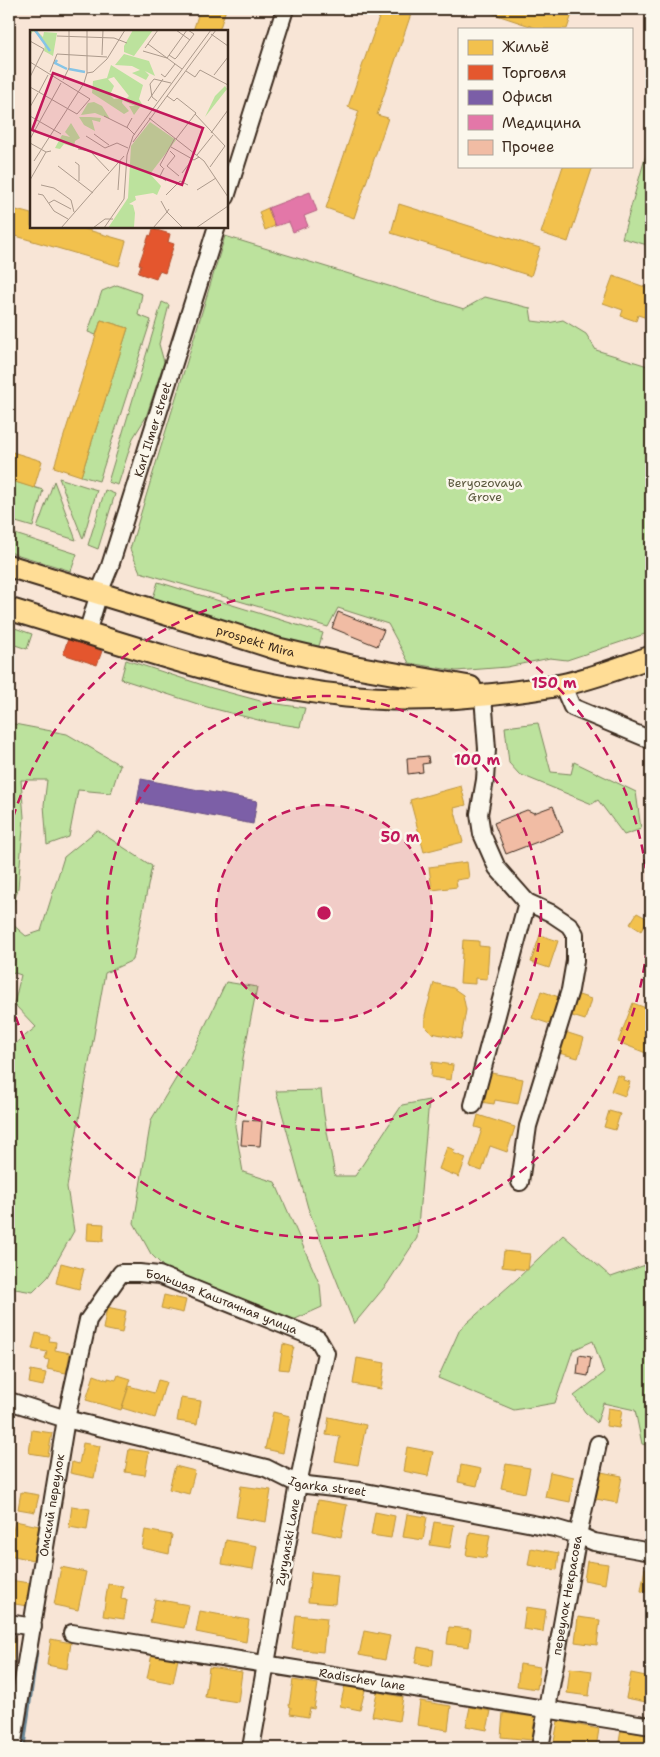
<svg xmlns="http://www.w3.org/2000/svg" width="660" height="1757" viewBox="0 0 660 1757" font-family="'Shantell Sans',sans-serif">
	<rect width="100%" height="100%" fill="#f8e5d6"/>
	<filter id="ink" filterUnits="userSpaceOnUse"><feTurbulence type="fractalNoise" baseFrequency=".02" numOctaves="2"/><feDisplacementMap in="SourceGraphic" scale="10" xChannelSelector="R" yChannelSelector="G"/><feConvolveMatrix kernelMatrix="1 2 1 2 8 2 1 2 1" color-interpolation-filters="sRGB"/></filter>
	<g filter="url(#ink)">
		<g fill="#bce29d" stroke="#7c865e">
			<polygon points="650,141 651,141 651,246 622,238"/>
			<polygon points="225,236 464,309 485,297 530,308 532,321 548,323 563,320 586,334 596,350 651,367 651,632 567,660 550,658 507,667 456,671 409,663 388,624 338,608 328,627 140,572 130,549"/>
			<polygon points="117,285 142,294 138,315 151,320 99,481 81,476 128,328 101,320 96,335 88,332 102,291"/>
			<polygon points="162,302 169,305 159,344 164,362 146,417 133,438 118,485 108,482"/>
			<polygon points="59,478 97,490 83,539"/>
			<polygon points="9,480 43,490 33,527 9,520"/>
			<polygon points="54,481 76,540 37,528"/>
			<polygon points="105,490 115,494 98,549 88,545"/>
			<polygon points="9,532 77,554 71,571 9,552"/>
			<polygon points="158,582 323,633 317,652 152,601"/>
			<polygon points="9,626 32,634 27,649 9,643"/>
			<polygon points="126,660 212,688 264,702 305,708 300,727 262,721 207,707 121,679"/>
			<polygon points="9,723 67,734 120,765 111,793 78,790 69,837 47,845 44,805 47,780 21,780 24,817 18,888 11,913 9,913"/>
			<polygon points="538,723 551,772 571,774 574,762 636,792 641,829 624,835 598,800 592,804 519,774 509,763 505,727"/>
			<polygon points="97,830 152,866 133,960 105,973 67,1187 74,1231 48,1277 33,1292 9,1288 9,1087 12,1086 10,1048 36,1027 14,1004 21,975 9,971 9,926 12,924 26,936 41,931 64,857"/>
			<polygon points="226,982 257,987 243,1058 235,1126 243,1172 275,1182 320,1285 322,1307 291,1321 172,1275 151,1254 134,1223 151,1120 195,1047"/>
			<polygon points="321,1090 324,1115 335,1176 355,1176 402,1105 429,1100 417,1238 387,1284 354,1324 308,1208 276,1091"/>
			<polygon points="563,1235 611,1277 651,1263 651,1446 642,1444 635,1410 603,1403 597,1423 585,1412 574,1396 604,1373 593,1341 573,1350 555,1403 514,1410 438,1378 460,1329 517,1279"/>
		</g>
		<g fill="#f2c14e" stroke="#bb9440">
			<polygon points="200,9 226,9 219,31 193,31"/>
			<polygon points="382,9 397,9 411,14 377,115 388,118 354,218 326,208 359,111 348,107"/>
			<polygon points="479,9 565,9 573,11 567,29 539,29"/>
			<polygon points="563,166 593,166 568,242 541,233"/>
			<polygon points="399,204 540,248 531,276 391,233"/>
			<polygon points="9,208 31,214 31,226 74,226 126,241 119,266 9,234"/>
			<polygon points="268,208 275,226 265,230 259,212"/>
			<polygon points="613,276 651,289 651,316 650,319 638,315 636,321 621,316 623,310 603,303"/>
			<polygon points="101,320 128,328 81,476 54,467"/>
			<polygon points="9,451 42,461 34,488 9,480"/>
			<polygon points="461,786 466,805 454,808 463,842 424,852 410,800"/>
			<polygon points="467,862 469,878 456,880 457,887 432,890 429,867"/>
			<polygon points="637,913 648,919 641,931 630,924"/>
			<polygon points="540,935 558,941 549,968 531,962"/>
			<polygon points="463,940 479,941 479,946 489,947 487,979 475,978 475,984 460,983"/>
			<polygon points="434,983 453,988 463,995 466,1010 461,1039 432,1033 425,1026 425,1015"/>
			<polygon points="541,991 559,997 550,1024 532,1018"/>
			<polygon points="576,994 591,999 585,1020 569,1015"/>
			<polygon points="633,1003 651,1010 651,1055 618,1042"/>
			<polygon points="562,1031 584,1038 578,1058 555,1052"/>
			<polygon points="432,1062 453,1065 451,1080 431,1077"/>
			<polygon points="486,1072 523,1079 518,1104 495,1100 494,1104 480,1102"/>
			<polygon points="617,1075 624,1077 623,1080 630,1082 625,1096 611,1091"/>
			<polygon points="609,1111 620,1114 615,1130 604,1127"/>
			<polygon points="478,1115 515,1127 507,1152 490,1146 482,1171 470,1167 482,1129 475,1127"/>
			<polygon points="447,1147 455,1150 453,1153 466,1158 459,1177 439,1169"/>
			<polygon points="88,1223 104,1224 103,1241 87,1240"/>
			<polygon points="504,1251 530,1254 528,1270 502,1267"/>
			<polygon points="61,1263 84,1269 79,1289 56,1283"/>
			<polygon points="164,1295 186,1300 183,1313 161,1308"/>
			<polygon points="107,1307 126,1311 122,1333 103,1329"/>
			<polygon points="36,1333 50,1336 49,1341 56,1342 55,1350 70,1353 66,1373 47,1369 49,1360 45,1359 47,1352 32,1349"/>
			<polygon points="9,1337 14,1338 12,1349 9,1348"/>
			<polygon points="283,1344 294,1347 288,1370 279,1369"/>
			<polygon points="357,1358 385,1363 381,1389 353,1384"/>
			<polygon points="31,1370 46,1373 43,1386 29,1383"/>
			<polygon points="94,1375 108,1380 108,1378 116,1380 118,1375 131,1379 121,1410 86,1400"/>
			<polygon points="158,1380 166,1382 155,1418 122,1408 129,1386 154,1393"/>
			<polygon points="181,1398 201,1401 197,1424 177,1421"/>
			<polygon points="608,1408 622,1410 619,1428 606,1426"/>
			<polygon points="273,1412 290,1416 283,1453 265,1449"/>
			<polygon points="329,1417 366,1425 358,1465 335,1461 340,1437 326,1435"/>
			<polygon points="32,1430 52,1433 48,1456 29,1453"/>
			<polygon points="83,1443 100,1446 94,1478 70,1473 72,1462 79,1464"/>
			<polygon points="407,1447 433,1452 428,1476 403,1471"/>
			<polygon points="129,1449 149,1452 145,1475 125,1472"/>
			<polygon points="506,1464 530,1468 525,1493 501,1488"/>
			<polygon points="461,1465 481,1469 477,1486 458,1482"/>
			<polygon points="175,1466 195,1471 189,1494 169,1489"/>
			<polygon points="550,1472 574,1477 570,1502 545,1497"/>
			<polygon points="601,1472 622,1476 617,1503 596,1499"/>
			<polygon points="241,1486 271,1490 266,1522 236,1517"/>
			<polygon points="21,1492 39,1495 35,1512 18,1509"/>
			<polygon points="318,1500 347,1505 341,1537 313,1531"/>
			<polygon points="72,1506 90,1509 87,1530 69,1527"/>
			<polygon points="375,1512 395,1516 391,1538 371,1535"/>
			<polygon points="407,1514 427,1517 423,1540 403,1537"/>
			<polygon points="15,1521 39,1526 33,1560 9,1555"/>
			<polygon points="434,1522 454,1525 450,1548 430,1545"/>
			<polygon points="145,1530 172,1535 169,1554 142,1548"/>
			<polygon points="470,1532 490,1535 486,1558 466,1555"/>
			<polygon points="226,1540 257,1546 253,1569 222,1564"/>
			<polygon points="531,1548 559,1553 557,1570 528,1565"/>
			<polygon points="587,1561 608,1564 605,1584 584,1580"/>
			<polygon points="61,1567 86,1572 78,1610 54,1605"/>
			<polygon points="645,1568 651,1569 651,1593 641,1591"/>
			<polygon points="311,1572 338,1575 335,1604 308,1602"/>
			<polygon points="9,1580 30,1583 27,1606 9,1603"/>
			<polygon points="108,1584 123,1586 121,1599 127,1600 124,1619 103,1616"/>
			<polygon points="155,1599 189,1605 184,1628 150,1622"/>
			<polygon points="526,1607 546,1610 543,1632 523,1629"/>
			<polygon points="200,1611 249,1620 246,1642 196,1632"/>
			<polygon points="296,1615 327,1618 323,1652 292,1649"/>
			<polygon points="578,1617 600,1620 597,1645 575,1642"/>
			<polygon points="449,1627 471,1629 469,1647 447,1644"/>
			<polygon points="364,1631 390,1636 385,1660 359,1655"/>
			<polygon points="9,1637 15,1638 13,1662 9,1662"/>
			<polygon points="51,1639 71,1643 67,1669 47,1665"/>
			<polygon points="418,1647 434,1650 432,1666 415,1663"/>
			<polygon points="152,1654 178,1659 173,1683 147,1678"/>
			<polygon points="520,1664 540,1667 537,1689 517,1686"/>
			<polygon points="209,1667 242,1672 238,1702 205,1697"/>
			<polygon points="570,1668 592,1671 589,1696 567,1693"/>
			<polygon points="631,1673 651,1677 651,1703 626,1698"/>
			<polygon points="293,1680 318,1684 314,1709 310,1708 308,1717 290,1714 291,1707 289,1706"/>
			<polygon points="345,1685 365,1690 360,1710 340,1706"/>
			<polygon points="377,1692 403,1697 399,1721 372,1716"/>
			<polygon points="420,1701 451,1706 448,1730 417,1725"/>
			<polygon points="470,1707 491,1711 487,1730 466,1726"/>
			<polygon points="503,1713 535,1717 532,1740 501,1737"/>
			<polygon points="558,1721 599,1729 596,1748 553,1747"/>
			<polygon points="621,1730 647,1735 645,1748 618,1748"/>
		</g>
		<g fill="#e4572e" stroke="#b14a29">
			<polygon points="153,229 170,234 168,242 174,244 165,273 159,271 156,279 138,273 141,265 139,264 149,235 151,236"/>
			<polygon points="651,316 651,332 646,330"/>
			<polygon points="68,639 102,651 97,665 63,654"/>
		</g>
		<polygon fill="#7b5ea7" stroke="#684e7e" points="141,779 257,801 253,824 137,802"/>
		<polygon fill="#e377a8" stroke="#b1607f" points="310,192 317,211 304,216 308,226 293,232 289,222 275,226 268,208"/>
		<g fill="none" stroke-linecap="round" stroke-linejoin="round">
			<polyline stroke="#688696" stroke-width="4.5" points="23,1748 36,1653"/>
		</g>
		<g fill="#f1bca4" stroke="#3b2a1e">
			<polygon points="338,612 384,630 377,646 332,628"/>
			<polygon points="428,756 429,763 422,764 423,772 408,774 407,758"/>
			<polygon points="553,806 563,832 506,854 494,823 527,810 534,813"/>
			<polygon points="243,1120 262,1121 260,1146 241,1145"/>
			<polygon points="579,1355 591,1357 588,1376 577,1374"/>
		</g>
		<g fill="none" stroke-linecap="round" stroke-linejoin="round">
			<g stroke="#3b2a1e" stroke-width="20">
				<g id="minor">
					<polyline points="226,197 285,9"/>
					<path id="s1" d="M87,633L99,593L110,566L217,226"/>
					<polyline points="562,684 572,707 651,740"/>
					<polyline points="483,696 487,749 485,780 479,814 482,834 497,868 527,902 551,913 569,925 575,934 575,961 570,990 528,1126 520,1182"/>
					<polyline points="473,1105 527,902"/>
					<path id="s2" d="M9,1401L66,1419L266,1468L298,1484L360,1491L554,1528L578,1535L594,1542L651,1552"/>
					<polyline points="9,1623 33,1627"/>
					<path id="s3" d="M72,1633L651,1726"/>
					<path id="s4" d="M12,1748L66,1419L88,1320L121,1273H139L159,1275L318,1339L326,1353L298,1484L251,1748"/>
					<path id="s5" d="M540,1748L578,1535L598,1444"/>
				</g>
			</g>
			<g stroke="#3b2a1e" stroke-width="25">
				<g id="major">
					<path id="s6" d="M9,566L225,632L278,649L351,666L470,687"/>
					<path d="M9,609C51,622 93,635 136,648C205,669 273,689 346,696C416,703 491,697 561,685C592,679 621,667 651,657"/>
				</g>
			</g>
			<use href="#minor" stroke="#fbf7ec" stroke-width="16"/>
			<use href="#major" stroke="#ffdd96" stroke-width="21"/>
		</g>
	</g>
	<circle cx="324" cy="913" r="108" fill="#c2185b" fill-opacity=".12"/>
	<g fill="none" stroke="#c2185b" stroke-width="2.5" stroke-dasharray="9 6">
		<circle cx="324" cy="913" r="108"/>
		<circle cx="324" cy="913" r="217"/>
		<path d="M9 832A325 325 0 1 1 9 994"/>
	</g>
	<g text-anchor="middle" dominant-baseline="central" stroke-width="5" stroke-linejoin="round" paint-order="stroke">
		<g font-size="12" fill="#3b2a1e" stroke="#fbf7ec">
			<text stroke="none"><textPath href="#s1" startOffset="214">Karl Ilmer street</textPath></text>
			<text stroke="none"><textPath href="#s6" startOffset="258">prospekt Mira</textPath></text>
			<text stroke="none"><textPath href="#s4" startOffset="598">Большая Каштачная улица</textPath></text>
			<text stroke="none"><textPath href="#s2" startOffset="331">Igarka street</textPath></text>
			<text stroke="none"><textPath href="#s4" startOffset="246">Омский переулок</textPath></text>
			<text transform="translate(288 1542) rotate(-80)">Zyryanski Lane</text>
			<text stroke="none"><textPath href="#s5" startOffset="155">переулок Некрасова</textPath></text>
			<text stroke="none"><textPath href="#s3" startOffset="294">Radischev lane</textPath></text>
		</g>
		<g font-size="12" fill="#5b583e" stroke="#fbf7ec">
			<text x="485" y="483">Beryozovaya<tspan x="485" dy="14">Grove</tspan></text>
		</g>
	</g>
	<g transform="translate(30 30)">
		<rect width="198" height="198" fill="#f8e5d6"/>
		<path d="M0,0L7,1L13,7L14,2L27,3L23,26L14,21L15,14L6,3L3,1L0,6ZM103,0H123L104,26L94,22V16ZM94,24L119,31L125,46L115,41L119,45L116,50L102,43L110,40L102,36L85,35ZM81,35L113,55L109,69L112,74L104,85L99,76H105L94,71L99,66L84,47L78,49L84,56L80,65L84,69L93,68L92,73L99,81L94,84L62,63L63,51L77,48ZM195,56L197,59L175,87L185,66ZM64,72L72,76L80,89L65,83L51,85L58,73ZM49,87H60L71,88L70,92L62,90L65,101L54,95ZM120,92L146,110L120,144L131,156L127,165L123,163L105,166L113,197L106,170L99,174L103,175L105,183L104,197L78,198L98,168L101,116ZM41,93L50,108L45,111L44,117L34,114L30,119L25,118L32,105L40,107L35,102Z" fill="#bce29d"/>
		<path fill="none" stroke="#86c4e6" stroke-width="2.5" d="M5,0L20,21M27,30L25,33L37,39M39,39L55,42"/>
		<path fill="none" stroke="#ac9a8c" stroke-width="1" d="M146,0L160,10M181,4L198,16M27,6L84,8L97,13M0,11L14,19L0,47M118,14L137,28L157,0M115,18L128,0M113,21L137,28L152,39M72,25L73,0M139,25L145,29L147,27L164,4L158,0M0,32L60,69L47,84L0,57M156,41L165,47L170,40L198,55M20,42L27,24L77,27M57,43V0M131,44L135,47L145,34M184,45L198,27M33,50L39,38V0M9,62L18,45M137,66L144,71L147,68L166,83L146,109M118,71L133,49M127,71L122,67L120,54L124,49L141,53M0,77L8,63M165,84L195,116L180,137M0,86L31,104M74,86L98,98M102,88L97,97L105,105M119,88L174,131L198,167M181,103L198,80M64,104L79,115M56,106L75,118L87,113L98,118M0,109L31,53M103,112L186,0M0,113L16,122M141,117L164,130L169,127M48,119L60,121L79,141M140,121L145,126L137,136L149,146M167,125L183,105M4,131L54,53L57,43L63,42L77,29L95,0M45,132L49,135V151M28,136L63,163M133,138L130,135L145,108M134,138L130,146L136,151M152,143L162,130M0,150L16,122L21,121M11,155L24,158L41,170L44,182M88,160L90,131M167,160L186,148M8,164L13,165L24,181L38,189M136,165L150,151L158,155M19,173L24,170L41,179M139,179L137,182L153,198M31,198L94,126M63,198L75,189H83M74,198L94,169L97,125L103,106L181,0M123,198L137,182L131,171M166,198L198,176"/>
		<path fill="#c2185b" fill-opacity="0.15" stroke="#c2185b" stroke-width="2.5" d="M23,43L173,98L152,155L2,100Z"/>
		<rect width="198" height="198" fill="none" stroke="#3b2a1e" stroke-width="2.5"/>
	</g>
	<circle cx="324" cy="913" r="8" fill="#c2185b" stroke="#fbf7ec" stroke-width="2.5"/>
	<g font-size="15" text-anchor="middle" font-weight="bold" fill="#c2185b" stroke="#fbf7ec" stroke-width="5" stroke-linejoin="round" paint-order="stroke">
		<text x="554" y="688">150 m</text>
		<text x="477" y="765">100 m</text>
		<text x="400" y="842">50 m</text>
	</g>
	<rect width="660" height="1757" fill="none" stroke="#fbf7ec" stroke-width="30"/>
	<rect x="15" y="15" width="630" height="1727" fill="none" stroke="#3b2a1e" stroke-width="2" filter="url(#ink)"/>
	<rect x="458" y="28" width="175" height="140" fill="#fbf7ec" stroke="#aea59a"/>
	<rect x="468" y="40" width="25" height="15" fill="#f2c14e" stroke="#aea59a"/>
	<text x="502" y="52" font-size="15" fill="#3b2a1e">Жильё</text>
	<rect x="468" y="65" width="25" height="15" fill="#e4572e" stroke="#aea59a"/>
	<text x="502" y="78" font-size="15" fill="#3b2a1e">Торговля</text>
	<rect x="468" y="90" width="25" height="15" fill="#7b5ea7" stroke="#aea59a"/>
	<text x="502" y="102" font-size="15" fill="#3b2a1e">Офисы</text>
	<rect x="468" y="115" width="25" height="15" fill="#e377a8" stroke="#aea59a"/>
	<text x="502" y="128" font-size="15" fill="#3b2a1e">Медицина</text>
	<rect x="468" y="140" width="25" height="15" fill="#f1bca4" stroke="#aea59a"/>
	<text x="502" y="152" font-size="15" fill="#3b2a1e">Прочее</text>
</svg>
